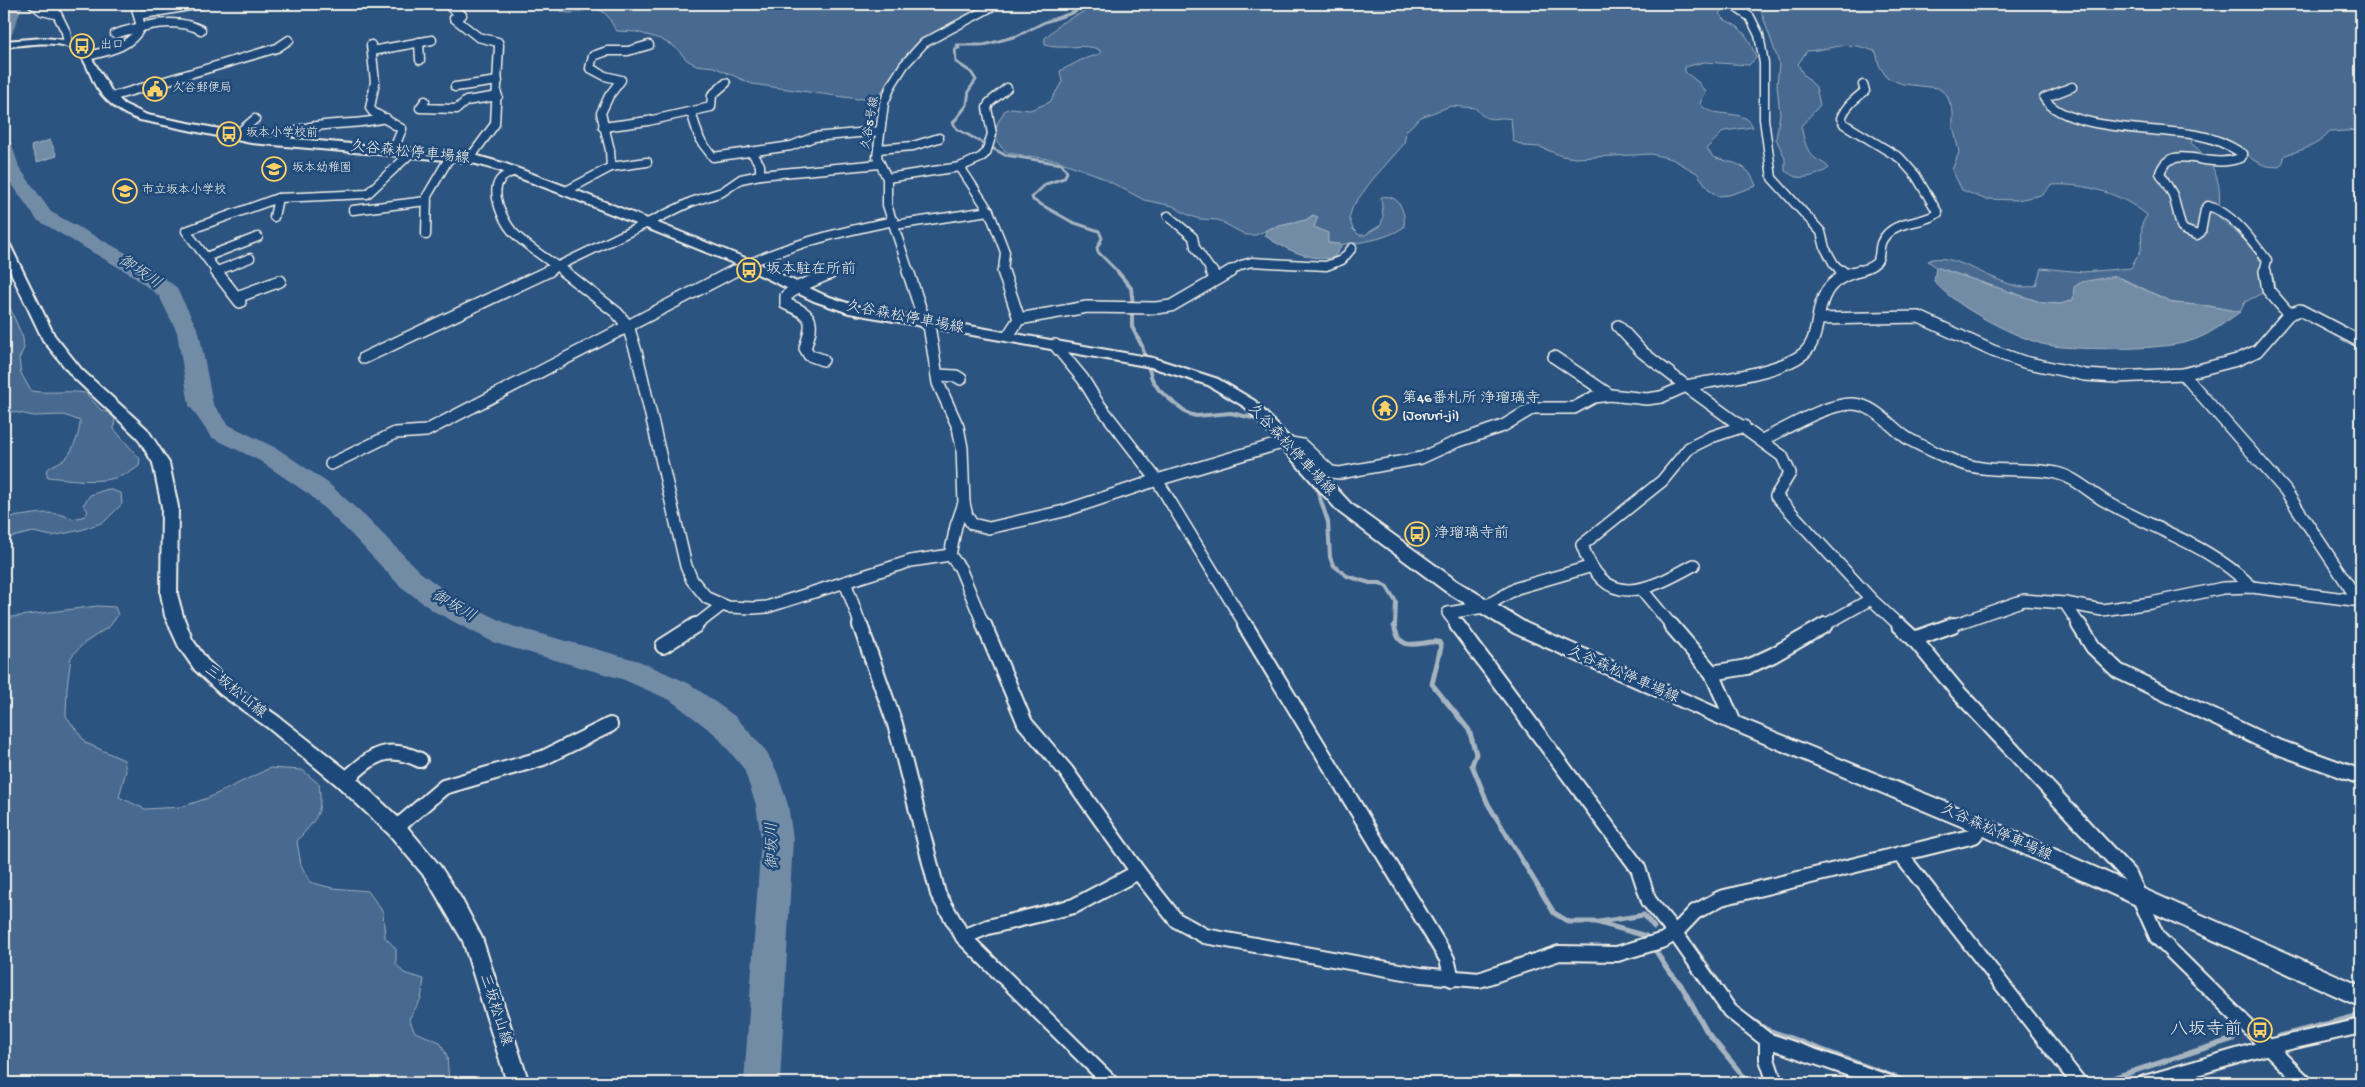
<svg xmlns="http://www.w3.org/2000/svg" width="2365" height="1087" viewBox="0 0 2365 1087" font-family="'Gochi Hand','Klee One',sans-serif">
	<rect width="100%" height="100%" fill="#2c5481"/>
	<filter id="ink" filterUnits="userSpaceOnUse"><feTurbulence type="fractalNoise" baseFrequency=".02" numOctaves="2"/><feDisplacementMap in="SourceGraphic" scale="10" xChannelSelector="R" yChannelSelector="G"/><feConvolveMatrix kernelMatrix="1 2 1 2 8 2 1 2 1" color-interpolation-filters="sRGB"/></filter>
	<g filter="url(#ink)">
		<g fill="#496b90" stroke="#9eaebc">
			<path d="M547,4H995L917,43L896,69L879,96L858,99L752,84L714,67L696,65L687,60L675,47L660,39L637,32L617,31C611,25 611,17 603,12C591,4 581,13 569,13C561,13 554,6 547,4Z"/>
			<path d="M1093,4H1693L1720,6L1724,9L1719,13C1723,21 1731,22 1738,27C1748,36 1752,46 1756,58L1749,65L1704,62L1685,67V72L1698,82L1706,92L1700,103C1710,121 1745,106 1753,127L1724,131L1707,148L1713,157C1734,164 1748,162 1756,186L1729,195L1718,196L1710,191L1697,173L1672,159L1651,154L1576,158L1562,156L1540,147L1524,146L1513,141L1511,119C1494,115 1490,126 1475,108L1451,106L1421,117L1406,131L1404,144L1372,180L1353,206L1349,218L1353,229L1359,235H1365L1381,225L1383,216L1381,197C1399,193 1406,212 1404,227C1386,240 1355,244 1333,245L1328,243C1326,233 1325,231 1314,227L1313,215L1306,220L1271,228L1256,235H1246L1218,220L1199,219L1184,213L1173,206L1144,200L1097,175L1056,160L1008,153L1001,147L995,136L997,124L1005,110L1011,108L1030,110L1050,102L1062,82L1060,71L1081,60L1100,54V50C1084,42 1063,51 1045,45V38L1061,23L1089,9Z"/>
			<path d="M1751,4H2361V130L2330,132C2318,146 2302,150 2285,155L2283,162L2279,167L2266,166L2253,160L2241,148L2196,131L2191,143C2217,164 2223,185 2218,216C2233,230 2279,268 2274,287L2245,302L2240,312L2209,306L2174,303L2121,278L2075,293L2073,300L2061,304L2043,303L1936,267L1928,261C1950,248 1998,287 2025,287C2028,287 2032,286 2036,285L2041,268L2083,272L2131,268L2141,250L2142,224L2147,215C2120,193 2085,183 2051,185L2042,195L2017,200L1984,199L1962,190L1952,170L1959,152L1953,126V112L1947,95L1938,88L1903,84L1887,78L1879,65L1876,52C1847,39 1836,49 1807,51L1798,64L1803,74L1816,87L1820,105L1801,126C1804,138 1805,151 1816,159C1821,162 1825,163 1829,168C1822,174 1806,179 1796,177C1793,176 1788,173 1785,171V158L1776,139L1780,114L1777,85L1779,63L1761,11Z"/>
			<path d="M4,294L23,338L24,348L19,359L21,373L31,391C50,394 67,390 86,393L101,410L115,415L114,429L140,459L139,466C114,487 78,480 48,477L46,471C52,464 60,463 66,458C74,449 80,432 80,421L64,415L34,416L4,410Z"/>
			<path d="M108,489L121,493L122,504L104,522L81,530L52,536L33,532L4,539V517C30,517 48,507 73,519L85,516L88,511L83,505L90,495Z"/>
			<path d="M97,606L115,607L118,615L110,626L83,644L71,657L67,688L66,716L86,743L124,760L126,771L119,797L145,809L181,807L208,798L270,768L302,770L319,784C323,816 316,818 297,841L301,865L310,882L332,888L368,891L383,912L385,937L396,949V964L404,973L424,979L421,999L409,1019L415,1032L440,1042L447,1056L449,1083H4V618Z"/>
		</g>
		<g fill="#738ca6" stroke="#a7b4c0">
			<polygon points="50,140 57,156 37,162 31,146"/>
			<path d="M1313,215L1318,217L1314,227L1328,233V243L1340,244L1341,247L1334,258C1310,261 1284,249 1265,236L1266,230L1271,228L1306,220Z"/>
			<path d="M1936,267L2043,303L2061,304L2073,300L2074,287L2081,282L2115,276L2174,303L2209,306L2240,312C2223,324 2207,337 2187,342C2160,350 2069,351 2042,344C2011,335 1954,306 1934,281Z"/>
		</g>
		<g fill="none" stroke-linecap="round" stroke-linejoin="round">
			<polyline stroke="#a7b4c0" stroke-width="3" points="1078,4 1080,6 1075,12 1045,22 1017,36 984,45 957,45 959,48 955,49 956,62 971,72 976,80 969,90 967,105 953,123 957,129 1005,155 1062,164 1067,172 1064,178 1046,184 1032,197 1033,200 1072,222 1099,231 1102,238 1097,248 1098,252 1118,272"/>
			<g stroke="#a7b4c0" stroke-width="4">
				<polyline points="1117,271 1131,288 1133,305"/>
				<polyline points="1132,310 1132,327 1142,346 1152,379 1159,390 1173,402 1189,414 1196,416 1231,413 1261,420"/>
				<polyline points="1310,479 1317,489 1328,522 1330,557 1333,565 1347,576 1370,583 1380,583 1387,587 1396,602 1395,626"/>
			</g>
			<g stroke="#a7b4c0" stroke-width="5">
				<path d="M1394,625C1400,656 1420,640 1439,642L1441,647L1432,684L1469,730L1476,754L1472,765L1488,804L1554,913L1569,922H1596L1646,936L1668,970L1681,985L1707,1032L1749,1083"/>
				<polyline points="1599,922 1644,915 1654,927"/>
				<polyline points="1689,940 1719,983"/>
				<polyline points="1748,1017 1766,1029 1911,1083"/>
				<polyline points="2279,1036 2360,1015"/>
				<polyline points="2097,1083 2233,1039"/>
			</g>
			<g fill="#738ca6" fill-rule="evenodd">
				<polygon points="7,4 23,4 12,34 10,38 4,39 4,12"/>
				<polygon points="4,140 11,142 19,167 51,212 146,264 176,287 199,332 213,404 229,425 278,449 328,483 368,519 420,572 455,598 512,626 639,661 690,684 736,717 766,751 777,772 788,805 793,839 780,1083 744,1083 761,839 756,805 744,769 716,735 670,700 622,679 495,643 435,612 400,586 350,533 310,495 260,461 211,437 189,405 177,332 159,296 130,274 37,220 4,173"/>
			</g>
			<g stroke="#f4f1e8" stroke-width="11">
				<g id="street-far2">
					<polyline points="33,4 42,11 55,14"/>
					<polyline points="52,4 66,32 68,43"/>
					<polyline points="450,4 451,8 462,15 454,18 478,37 498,42 499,45 495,124 470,158"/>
					<polyline points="1737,4 1737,8 1750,17 1759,35 1764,63 1764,119 1772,178 1821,232 1825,248 1834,264 1842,272"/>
					<polyline points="138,15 201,4"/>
					<path d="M115,34C143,26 174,16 201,30"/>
					<polyline points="419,42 420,60"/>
					<polyline points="371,45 375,82 370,108 373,112 402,129 393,151"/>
					<polyline points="372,51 432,40"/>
					<path d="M87,56C108,51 130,48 141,27L135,4"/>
					<polyline points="455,87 498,81"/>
					<path d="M2072,87L2044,98C2064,131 2162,128 2197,135C2214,138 2229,145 2243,154L2241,158C2232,161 2222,162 2213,161C2195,160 2168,148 2160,173L2173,195L2181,226L2184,230L2197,235L2201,232L2205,210L2208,206C2232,212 2252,241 2267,260L2264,272"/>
					<polyline points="111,97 277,48 289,40"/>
					<polyline points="425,101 420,108 457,109 466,101 498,96"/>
					<polyline points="691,112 700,140 713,157 791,146 814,137 880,131"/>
					<polyline points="603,127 648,121 711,107 712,95 726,83"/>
					<polyline points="235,136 255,119"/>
					<path d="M275,141C309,118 348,128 386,118"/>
					<polyline points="878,149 913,146 939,138"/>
					<polyline points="751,151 760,165 760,175"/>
					<polyline points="611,167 647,162"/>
					<polyline points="960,167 980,158 986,153 992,134 987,108 989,103 1007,88"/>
					<path d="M513,171C509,174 503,176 500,180C490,193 503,220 512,231C525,246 549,260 565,272"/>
					<polyline points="887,178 960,167 989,211 1005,252 1003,272"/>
					<polyline points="566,191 611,167 610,150 601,113 609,96 621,80 605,76 590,68 593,56 607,51 628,51 649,45"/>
					<polyline points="353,210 426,201"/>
					<polyline points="1168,216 1193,237 1195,247 1212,272"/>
					<polyline points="274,217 278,198"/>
					<polyline points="895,225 989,211"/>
					<polyline points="426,235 427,196 451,155"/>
					<polyline points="206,257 258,237"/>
					<polyline points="217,271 250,258"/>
					<polyline points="217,272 186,231 278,198 367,194 412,152"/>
					<polyline points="546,272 691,202 722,192 741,179 760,175 880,164"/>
					<path d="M731,272C783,246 838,232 894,221"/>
					<polyline points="909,272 887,205 887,178 877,157 884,103 892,84 904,65 924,43 997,4"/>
					<polyline points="1229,272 1241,265 1252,262 1326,266 1342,260 1352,248"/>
					<path d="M1854,272C1894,263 1870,251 1887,234C1900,220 1923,224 1938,213L1916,176L1900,158L1844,124L1841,118C1846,106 1855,99 1865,91L1863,85"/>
				</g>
			</g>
			<g stroke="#f4f1e8" stroke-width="14">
				<g id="street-far1">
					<polyline points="216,271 240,302"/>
					<polyline points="563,271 617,313 628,326 637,355 686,566 692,580 707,598 728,607 753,608 767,607 911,561 950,555"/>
					<polyline points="908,271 925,323 929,325 938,383 958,427 962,448 964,503 956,526 950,555 960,568 984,626"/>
					<polyline points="1003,271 1019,319"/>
					<polyline points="1211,271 1216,279"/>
					<polyline points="1841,271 1844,274"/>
					<polyline points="2265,271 2268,290 2289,314"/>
					<polyline points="237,297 280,281"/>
					<polyline points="1818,319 1919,317 1993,351 2024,362 2085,375 2116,377 2183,374 2237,360 2257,351 2289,314 2300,310 2361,342"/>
					<path d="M1618,326L1642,352L1686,386C1717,380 1779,373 1803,354C1829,333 1803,284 1859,271"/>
					<polyline points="1008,336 1019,319 1087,307 1156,308 1171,306 1231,271"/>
					<polyline points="1055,345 1083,379 1097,402 1157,480 1246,626"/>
					<polyline points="1554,357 1610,395"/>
					<polyline points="364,358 549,271"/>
					<path d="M823,360L809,355L805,348C814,321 814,315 786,304V296L798,287L831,273"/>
					<polyline points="2183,374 2285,490 2358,600"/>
					<polyline points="937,375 956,376 961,379"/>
					<path d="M1762,440C1786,429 1827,403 1853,404C1876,405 1890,427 1907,438C1922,447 1939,454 1955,461C1988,475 2023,466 2056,473C2075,477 2089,492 2105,501C2158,532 2207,543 2252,587"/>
					<polyline points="331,464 395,433 426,431 734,271"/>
					<polyline points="964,503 967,516 972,524 989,528 1064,511 1157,480 1285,442 1302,445 1331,472 1340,473 1421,458 1456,442 1503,426 1533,408 1574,408 1594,397 1610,395 1647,399 1661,397 1686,386 1782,456 1790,473 1776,496 1871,599 1900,626"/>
					<path d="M1694,565C1647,591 1605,612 1582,545L1662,481L1689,448L1711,437L1744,426"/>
					<polyline points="845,582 861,626"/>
					<polyline points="1643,591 1672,626"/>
					<polyline points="2065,603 2080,626"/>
					<polyline points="695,626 721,606"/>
					<polyline points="1458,626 1448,613 1484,607 1517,588 1589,567"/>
					<polyline points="1823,626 1871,599"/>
					<polyline points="1950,626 2024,600 2065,603 2102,610 2151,603 2223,588 2252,587 2361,601"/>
				</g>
			</g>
			<g stroke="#f4f1e8" stroke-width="18">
				<g id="street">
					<polyline points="860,625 895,724 938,894 963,937 988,927 1074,906 1138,872"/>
					<polyline points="984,625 1025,723 1066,771 1138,872 1176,920 1205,936 1421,975 1479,980 1559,953 1617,954 1664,940 1675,933 1730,1011 1767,1040 1890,1083"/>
					<polyline points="1245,625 1447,959 1452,979"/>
					<polyline points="1457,625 1638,868 1649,901 1675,933 1695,912 1721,898 1974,836 1982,826"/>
					<polyline points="1671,625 1712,673"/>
					<polyline points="1899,625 1914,639 1953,625"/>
					<polyline points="2079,625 2093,647 2118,671 2270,744 2361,777"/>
					<polyline points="1914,639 1958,692 2130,876 2157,937 2305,1083"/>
					<polyline points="663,646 696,625"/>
					<polyline points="1734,723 1712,673 1747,667 1773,655 1825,625"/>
					<path d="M345,780C372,757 384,743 420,760"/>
					<polyline points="396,828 444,787 543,758 610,725"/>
					<polyline points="1900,854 2079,1083"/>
					<polyline points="963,937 1111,1083"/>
					<polyline points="1767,1040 1767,1059 1775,1083"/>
					<polyline points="2145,1083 2268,1047 2361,1026"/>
				</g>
			</g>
			<g stroke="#f4f1e8" stroke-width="4">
				<g id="secondary">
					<path d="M44,38L65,40L85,47L112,92L124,104L147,115L251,135L474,155L506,164L570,188L753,261L824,295L856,306L1153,358L1218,379L1255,401L1351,504L1457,581L1526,623L1740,718L1989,820L2361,986V1007L1975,832L1728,728L1514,633L1445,591L1339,512L1245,407L1208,385L1151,367L849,313L814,301L743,267L562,194L498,170L469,162L251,143L140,120C122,114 108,104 97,88C89,75 86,54 70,47C50,40 24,45 4,47V41Z"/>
					<polygon points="4,241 10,245 54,335 82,370 147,429 169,463 178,507 177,594 183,616 192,639 207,660 232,684 279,717 352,774 403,822 440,866 461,898 482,938 529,1083 507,1083 463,941 426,878 389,834 338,786 267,727 220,694 195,670 179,647 165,616 161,594 162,507 153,463 137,437 72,376 43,340 4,258"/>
				</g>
			</g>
			<use href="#street-far2" stroke="#1f4a7a" stroke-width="8"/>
			<use href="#street-far1" stroke="#1f4a7a" stroke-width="11"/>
			<use href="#street" stroke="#1f4a7a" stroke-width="14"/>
			<use href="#secondary" fill="#1f4a7a" fill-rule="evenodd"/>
		</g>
	</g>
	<defs>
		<g id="bus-ring" transform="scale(1.25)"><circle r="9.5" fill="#1f4a7a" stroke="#ffd166" stroke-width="1.5"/><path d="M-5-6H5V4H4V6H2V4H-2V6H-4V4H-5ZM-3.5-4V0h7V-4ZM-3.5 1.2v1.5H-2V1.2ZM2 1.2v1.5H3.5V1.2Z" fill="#ffd166"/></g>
		<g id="civic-ring" transform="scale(1.25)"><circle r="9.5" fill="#1f4a7a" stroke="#ffd166" stroke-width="1.5"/><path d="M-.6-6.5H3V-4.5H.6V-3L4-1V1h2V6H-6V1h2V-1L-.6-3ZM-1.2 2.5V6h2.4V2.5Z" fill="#ffd166"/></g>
		<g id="school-ring" transform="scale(1.25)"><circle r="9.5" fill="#1f4a7a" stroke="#ffd166" stroke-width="1.5"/><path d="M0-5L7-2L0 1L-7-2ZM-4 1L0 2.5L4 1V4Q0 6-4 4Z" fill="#ffd166"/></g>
		<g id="temple-ring" transform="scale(1.25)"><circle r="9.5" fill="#1f4a7a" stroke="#ffd166" stroke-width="1.5"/><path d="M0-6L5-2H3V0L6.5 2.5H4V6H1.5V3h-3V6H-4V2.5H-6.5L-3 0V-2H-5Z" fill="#ffd166"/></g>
	</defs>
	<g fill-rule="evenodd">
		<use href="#bus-ring" x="82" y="46"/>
		<use href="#civic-ring" x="155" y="89"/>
		<use href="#bus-ring" x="229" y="134"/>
		<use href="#school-ring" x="274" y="169"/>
		<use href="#school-ring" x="125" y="191"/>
		<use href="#bus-ring" x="749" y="270"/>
		<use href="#temple-ring" x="1385" y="408"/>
		<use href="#bus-ring" x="1417" y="534"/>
		<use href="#bus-ring" x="2260" y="1030"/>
	</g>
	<g text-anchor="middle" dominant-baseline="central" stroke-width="5" stroke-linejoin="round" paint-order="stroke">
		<g font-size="12" fill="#f4f1e8" stroke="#1f4a7a" text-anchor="start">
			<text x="100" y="46">出口</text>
			<text x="172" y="89">久谷郵便局</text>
			<text x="246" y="134">坂本小学校前</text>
			<text x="292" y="169">坂本幼稚園</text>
			<text x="142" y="191">市立坂本小学校</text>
		</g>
		<g font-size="12" fill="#f4f1e8" stroke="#1f4a7a">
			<text transform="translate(871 123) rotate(-80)">久谷5号線</text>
		</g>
		<g font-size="15" fill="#f4f1e8" stroke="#1f4a7a">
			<text transform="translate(410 153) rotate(6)">久谷森松停車場線</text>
			<text transform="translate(905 318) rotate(11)">久谷森松停車場線</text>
			<text transform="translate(1291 450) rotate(47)">久谷森松停車場線</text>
			<text transform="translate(1623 675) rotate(24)">久谷森松停車場線</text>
			<text transform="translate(235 692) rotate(39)">三坂松山線</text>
			<text transform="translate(1996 833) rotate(24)">久谷森松停車場線</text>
			<text transform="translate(495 1010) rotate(72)">三坂松山線</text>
		</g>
		<g font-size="15" fill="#f4f1e8" stroke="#1f4a7a" text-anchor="start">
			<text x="766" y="270">坂本駐在所前</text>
			<text x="1402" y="399">第46番札所 浄瑠璃寺<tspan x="1402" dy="17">(Joruri-ji)</tspan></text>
			<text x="1434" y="534">浄瑠璃寺前</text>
		</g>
		<g font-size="16" font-style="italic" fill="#dadddb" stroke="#1f4a7a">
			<text transform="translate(139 273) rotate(34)">御坂川</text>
			<text transform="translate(453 607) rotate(30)">御坂川</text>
			<text transform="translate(774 846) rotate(-91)">御坂川</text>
		</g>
		<g font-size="18" fill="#f4f1e8" stroke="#1f4a7a" text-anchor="end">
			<text x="2242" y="1030">八坂寺前</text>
		</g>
	</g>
	<rect width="2365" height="1087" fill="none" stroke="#1f4a7a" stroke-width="20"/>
	<rect x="10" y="10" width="2345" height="1067" fill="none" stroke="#f4f1e8" stroke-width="2" filter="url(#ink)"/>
</svg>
